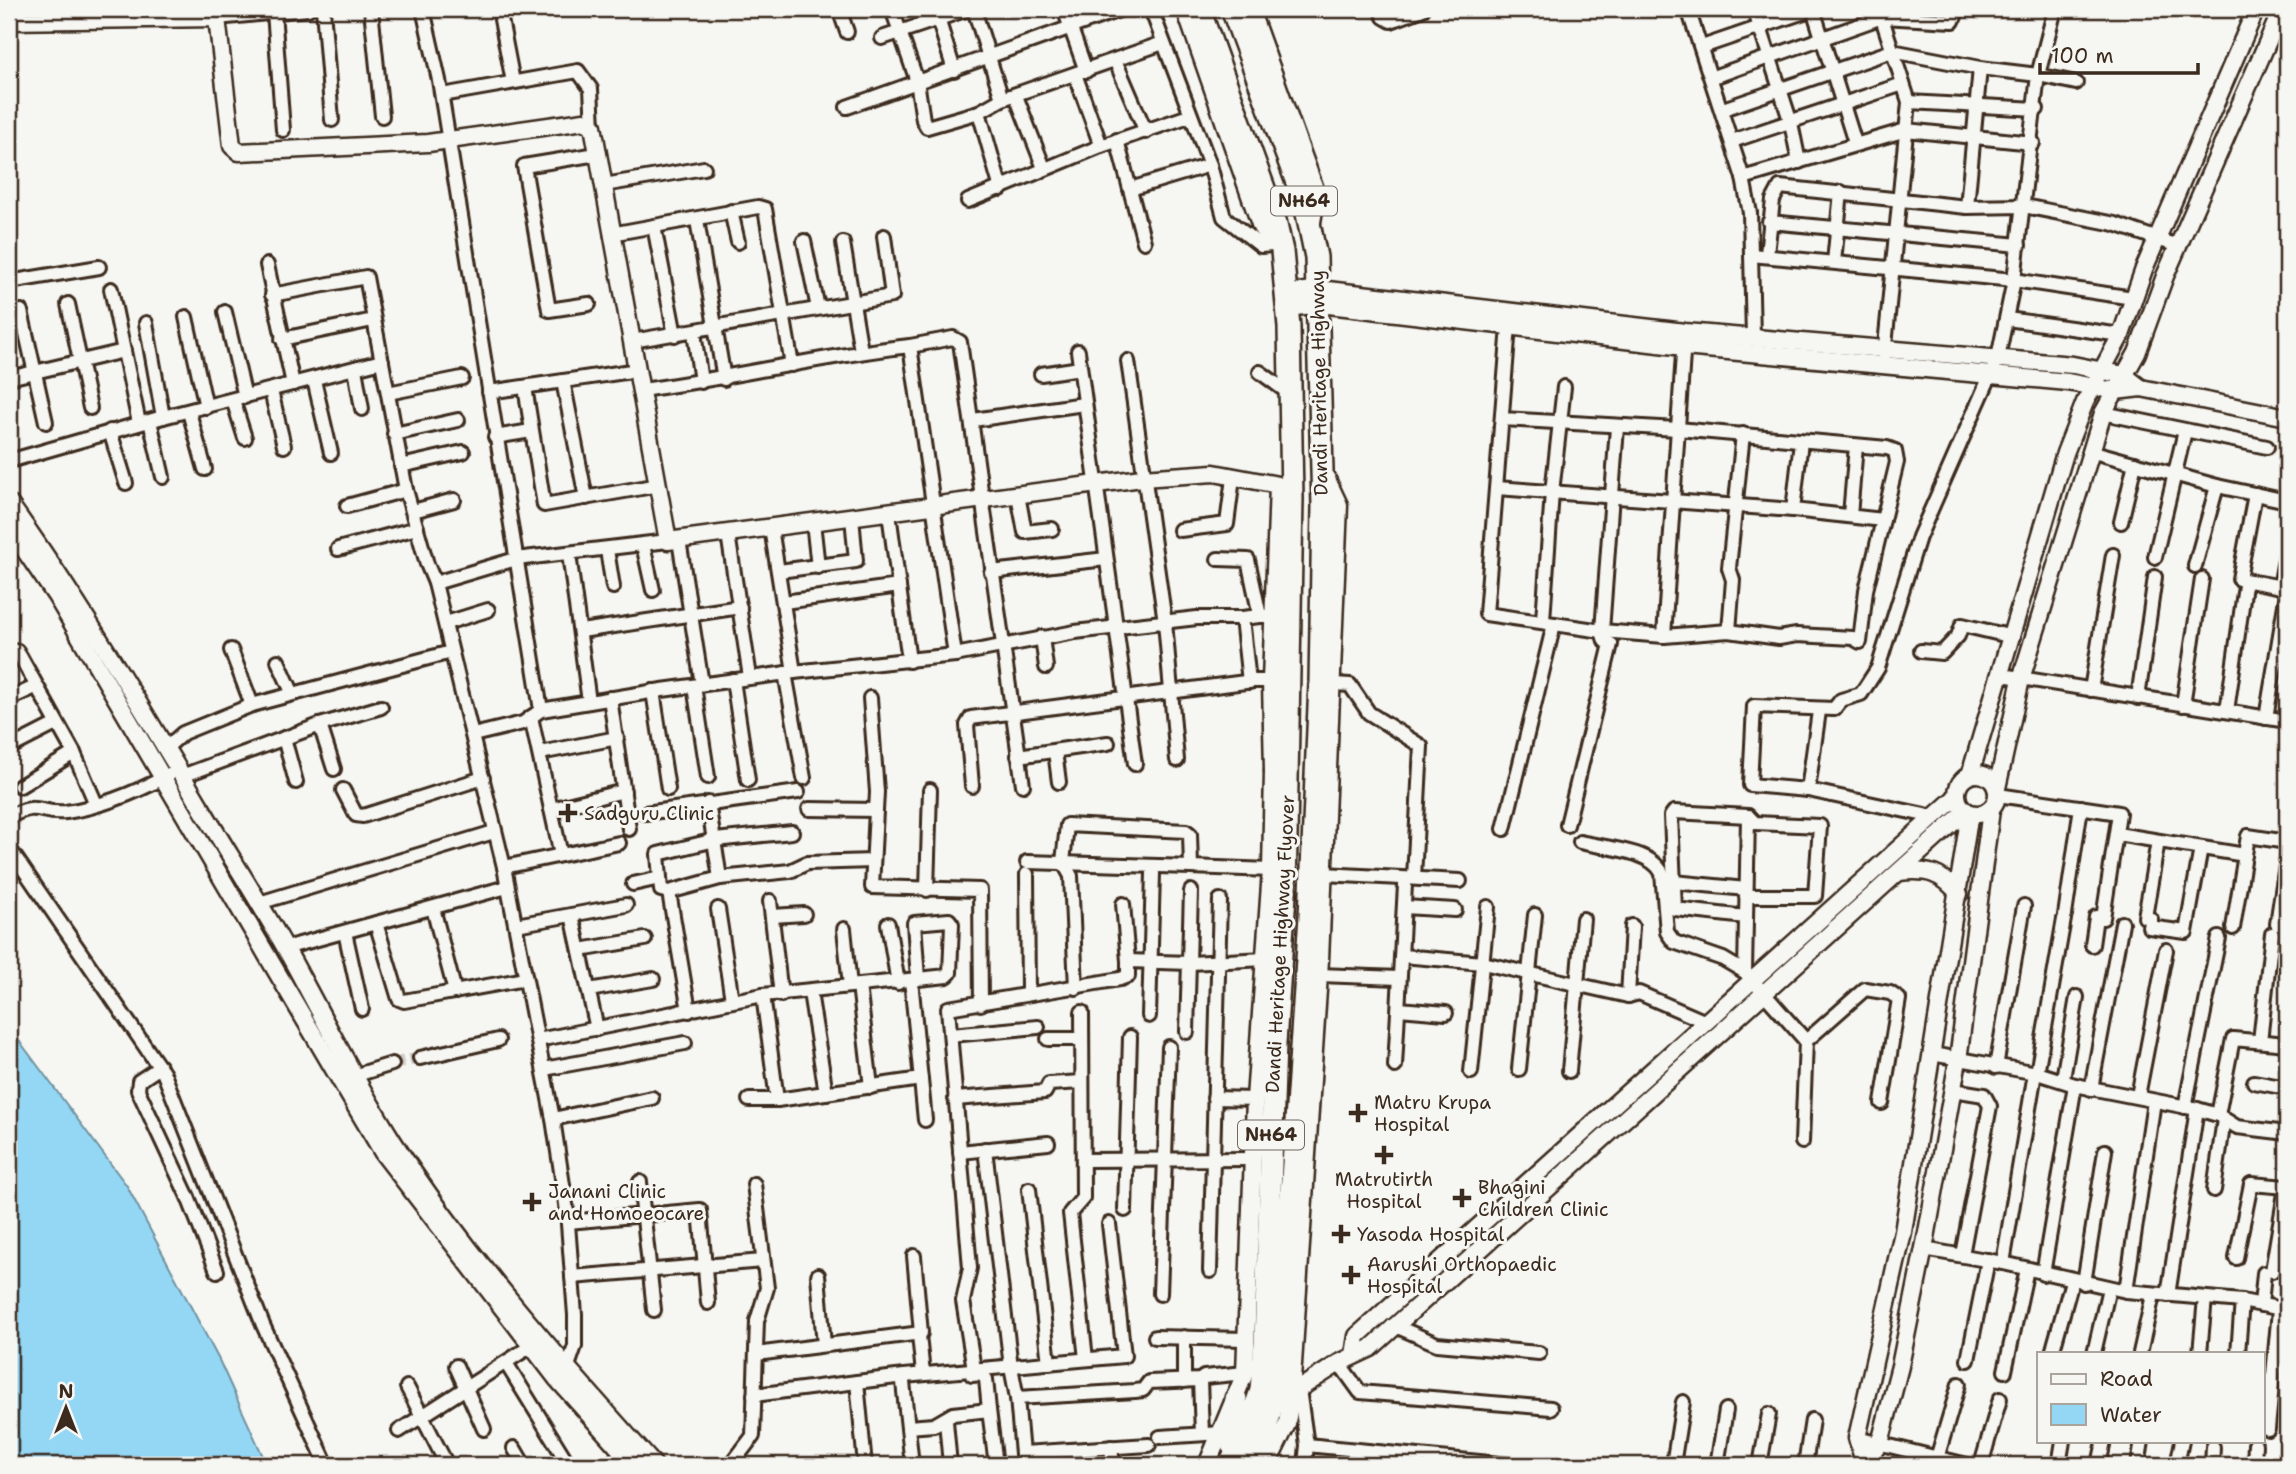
<svg xmlns="http://www.w3.org/2000/svg" width="2296" height="1474" viewBox="0 0 2296 1474" font-family="'Shantell Sans',sans-serif">
	<rect width="100%" height="100%" fill="#f6f6f2"/>
	<filter id="ink" filterUnits="userSpaceOnUse"><feTurbulence type="fractalNoise" baseFrequency=".0143" numOctaves="2"/><feDisplacementMap in="SourceGraphic" scale="14" xChannelSelector="R" yChannelSelector="G"/><feConvolveMatrix kernelMatrix="1 2 1 2 8 2 1 2 1" color-interpolation-filters="sRGB"/></filter>
	<g filter="url(#ink)">
		<polygon fill="#94d7f5" stroke="#70929f" stroke-width="2" points="9,1027 127,1186 219,1360 267,1465 9,1465"/>
		<g fill="none" stroke-linecap="round" stroke-linejoin="round">
			<polyline stroke="#d1cdc8" stroke-width="12" stroke-dasharray="12 6" stroke-linecap="butt" points="392,1064 420,1058"/>
			<g stroke="#3b2a1e" stroke-width="18">
				<g id="street">
					<polyline points="323,9 332,120"/>
					<polyline points="371,9 382,116"/>
					<polyline points="423,9 439,80 541,710"/>
					<polyline points="499,9 513,82"/>
					<polyline points="839,9 847,32"/>
					<polyline points="892,9 917,81 923,120 927,127 979,112 1002,99 1163,43"/>
					<polyline points="935,9 954,70"/>
					<polyline points="974,9 1002,99"/>
					<polyline points="1064,9 1086,71"/>
					<polyline points="1151,9 1210,165"/>
					<polyline points="1380,9 1384,17 1391,21 1423,9"/>
					<polyline points="1688,9 1743,178 1750,213 1753,337"/>
					<polyline points="1754,9 1791,123 1799,162"/>
					<polyline points="1813,9 1855,143"/>
					<polyline points="1879,9 1909,102 1884,356"/>
					<polyline points="2055,9 2038,75 2076,83"/>
					<polyline points="274,12 283,130"/>
					<polyline points="217,18 308,9"/>
					<polyline points="882,38 968,9"/>
					<polyline points="1702,47 1813,9"/>
					<polyline points="1115,60 1146,132"/>
					<polyline points="1075,74 1101,146"/>
					<polyline points="1713,77 1882,17 1953,21 1958,9"/>
					<polyline points="442,95 578,71 591,89 593,126"/>
					<polyline points="1016,96 1044,168"/>
					<polyline points="1909,102 2037,109"/>
					<polyline points="847,107 1122,9"/>
					<polyline points="1723,109 1892,51 1980,68 2038,75 2014,280 1998,358 1919,537 1878,668 1861,694 1841,700 1834,709 1754,706 1750,785 1808,790 1934,817"/>
					<polyline points="979,112 1001,189"/>
					<polyline points="1117,140 1144,242"/>
					<polyline points="1732,141 1903,84"/>
					<polyline points="1743,178 1906,130 2033,143"/>
					<polyline points="604,185 704,168"/>
					<polyline points="1130,189 1210,165 1224,217 1261,246 1281,244"/>
					<polyline points="968,201 1101,146 1189,116"/>
					<polyline points="1967,207 1980,68"/>
					<polyline points="731,211 738,242"/>
					<polyline points="697,220 724,379"/>
					<polyline points="1769,222 2019,245"/>
					<polyline points="654,226 675,335"/>
					<polyline points="611,234 758,207 765,209 792,365"/>
					<polyline points="804,241 818,308"/>
					<polyline points="843,243 861,351"/>
					<polyline points="1767,254 1773,200 1780,187 1967,207 2024,206 2115,224 2178,246"/>
					<polyline points="1751,255 2014,280 2133,298"/>
					<polyline points="1834,262 1841,192"/>
					<polyline points="267,265 293,384"/>
					<polyline points="9,282 99,267"/>
					<polyline points="111,289 139,423"/>
					<polyline points="272,295 366,277 406,490 427,564 435,583 504,867 553,1119 567,1211 575,1315 575,1346 566,1372"/>
					<polyline points="68,304 90,408"/>
					<polyline points="589,304 549,310 524,166 597,154"/>
					<polyline points="21,311 46,422"/>
					<polyline points="225,312 245,397"/>
					<polyline points="186,317 206,407"/>
					<polyline points="2007,319 2121,335"/>
					<polyline points="146,323 163,417"/>
					<polyline points="694,332 701,382"/>
					<polyline points="282,339 373,320"/>
					<polyline points="632,341 892,296 884,236"/>
					<polyline points="910,346 953,338 960,342 1023,785"/>
					<polyline points="1078,351 1135,764"/>
					<polyline points="1128,361 1165,622 1177,760"/>
					<polyline points="355,369 362,409"/>
					<polyline points="1260,372 1290,394"/>
					<polyline points="1041,374 1080,368"/>
					<polyline points="9,378 124,351"/>
					<polyline points="314,380 331,453"/>
					<polyline points="563,381 586,498"/>
					<polyline points="525,387 544,505 659,485"/>
					<path d="M642,390C732,378 820,356 910,346L955,655"/>
					<polyline points="271,391 284,446"/>
					<polyline points="489,392 638,370"/>
					<polyline points="388,393 462,378"/>
					<polyline points="233,400 245,438"/>
					<polyline points="189,412 205,469"/>
					<polyline points="2103,413 2267,447"/>
					<polyline points="1502,419 1678,429 1887,448 1895,451 1897,462 1866,590 1860,642 1853,638 1797,635 1779,638 1729,631 1664,636 1602,631 1486,614 1509,326"/>
					<polyline points="973,420 1084,404"/>
					<polyline points="150,421 163,477"/>
					<polyline points="110,431 126,483"/>
					<polyline points="394,434 458,420"/>
					<polyline points="495,437 531,431"/>
					<polyline points="2090,451 2217,486 2287,501"/>
					<polyline points="9,461 163,417 382,361"/>
					<polyline points="401,466 463,452"/>
					<polyline points="1497,488 1793,510 1883,520"/>
					<polyline points="2255,494 2239,579 2287,588"/>
					<polyline points="1018,495 1025,532 1052,529"/>
					<polyline points="347,506 406,490"/>
					<polyline points="1793,510 1801,441"/>
					<polyline points="413,511 454,500"/>
					<polyline points="889,513 909,661"/>
					<polyline points="1850,515 1856,446"/>
					<polyline points="813,522 818,567"/>
					<polyline points="2121,522 2135,463"/>
					<polyline points="771,528 794,672"/>
					<polyline points="1180,530 1227,524 1233,478"/>
					<polyline points="728,534 750,677"/>
					<polyline points="679,540 702,684"/>
					<polyline points="643,545 653,590"/>
					<polyline points="338,549 417,528"/>
					<polyline points="607,550 613,587"/>
					<polyline points="569,554 589,702"/>
					<polyline points="2155,557 2185,431"/>
					<polyline points="1218,559 1248,560 1260,616 1272,616"/>
					<polyline points="2195,566 2217,486"/>
					<polyline points="779,571 856,561 852,517"/>
					<polyline points="991,572 1106,559"/>
					<polyline points="435,583 516,559 668,541"/>
					<polyline points="2280,587 2287,548"/>
					<polyline points="784,602 899,586"/>
					<polyline points="1543,620 1552,492 1564,387"/>
					<polyline points="446,623 488,610"/>
					<polyline points="581,631 740,607"/>
					<polyline points="1729,631 1733,580 1729,568 1743,434"/>
					<polyline points="1664,636 1684,339"/>
					<polyline points="1042,637 1046,667"/>
					<polyline points="231,650 252,705"/>
					<polyline points="1921,651 1942,653 1958,636 1962,625 2013,637"/>
					<polyline points="9,653 17,651 20,656 74,753 96,804"/>
					<polyline points="278,661 292,692"/>
					<polyline points="785,673 804,778"/>
					<polyline points="2002,675 2287,721"/>
					<polyline points="733,680 748,780"/>
					<polyline points="1249,682 1242,618 1260,616"/>
					<polyline points="1334,684 1350,685 1369,713 1421,746 1414,878"/>
					<polyline points="694,686 708,777"/>
					<polyline points="2091,690 2113,555"/>
					<polyline points="653,691 668,789"/>
					<polyline points="610,698 629,829"/>
					<polyline points="870,698 877,792 872,887 980,890 981,1004"/>
					<polyline points="2138,698 2155,577"/>
					<polyline points="9,699 35,687"/>
					<polyline points="2183,705 2202,579"/>
					<polyline points="2227,711 2245,585"/>
					<polyline points="531,717 561,855"/>
					<polyline points="2266,718 2287,593"/>
					<polyline points="320,725 334,769"/>
					<polyline points="473,735 523,723 541,710 662,690 794,672 955,655 1075,632 1197,618 1242,618"/>
					<polyline points="284,738 296,782"/>
					<polyline points="9,748 56,724"/>
					<polyline points="166,748 183,733 252,705 451,652"/>
					<polyline points="1055,751 1059,782"/>
					<polyline points="540,753 617,738"/>
					<polyline points="1018,756 1108,743"/>
					<polyline points="182,776 320,725 381,707"/>
					<polyline points="20,786 74,753"/>
					<polyline points="972,786 967,725 971,718 1253,681 1271,681"/>
					<polyline points="343,790 356,815 363,816 483,778"/>
					<polyline points="1808,790 1819,711"/>
					<polyline points="1998,795 2119,813 2103,918 2096,917 2092,945"/>
					<polyline points="708,803 720,878"/>
					<polyline points="551,809 624,791"/>
					<polyline points="809,809 876,810"/>
					<polyline points="645,813 798,792"/>
					<path d="M9,817C39,800 39,815 66,812C100,807 139,791 169,775"/>
					<polyline points="1567,825 1611,644 1605,641 1602,631 1617,427"/>
					<polyline points="1504,829 1554,624"/>
					<polyline points="792,832 715,840 658,854 661,890 669,892 720,878 790,871 807,863 873,861"/>
					<polyline points="2117,834 2245,855"/>
					<polyline points="2158,841 2145,917 2151,919 2149,927 2186,932 2201,848"/>
					<path d="M1580,842C1603,848 1650,849 1662,873L1667,932L1674,942L1723,959L1745,972L1806,1041L1802,1142"/>
					<polyline points="9,848 164,1074 263,1325 327,1465"/>
					<polyline points="1027,862 1191,867"/>
					<polyline points="504,867 619,843"/>
					<polyline points="1027,874 1028,993"/>
					<polyline points="1323,874 1460,881"/>
					<polyline points="1674,882 1746,889"/>
					<polyline points="633,884 660,878"/>
					<polyline points="927,890 930,790"/>
					<polyline points="669,892 689,1011"/>
					<polyline points="770,901 781,995"/>
					<polyline points="259,903 494,832"/>
					<polyline points="1123,904 1128,961"/>
					<polyline points="1404,907 1455,910"/>
					<polyline points="433,908 455,992"/>
					<polyline points="718,909 732,1000"/>
					<polyline points="572,915 597,1029"/>
					<polyline points="2065,915 2081,807"/>
					<polyline points="772,916 804,914"/>
					<polyline points="1746,917 1675,909 1671,816 1674,812 1748,816 1755,823 1820,826 1815,896 1746,896"/>
					<polyline points="376,923 399,999 404,1001 525,979"/>
					<polyline points="888,924 898,983"/>
					<polyline points="2277,924 2287,858"/>
					<polyline points="516,925 626,905"/>
					<polyline points="2233,928 2248,836 2287,842"/>
					<polyline points="844,929 850,986"/>
					<polyline points="345,932 362,1009"/>
					<polyline points="285,948 507,887"/>
					<polyline points="580,950 645,939"/>
					<polyline points="1402,956 1483,963 1628,996 1639,993 1706,1022"/>
					<polyline points="1745,972 1748,816"/>
					<polyline points="1319,975 1399,978"/>
					<polyline points="911,980 925,1120"/>
					<polyline points="859,985 871,1087"/>
					<polyline points="1076,988 1071,876 1063,862 1067,825 1186,831 1190,834 1191,867 1271,870"/>
					<polyline points="589,990 653,979"/>
					<polyline points="810,992 826,1093"/>
					<polyline points="763,995 777,1100"/>
					<polyline points="1628,996 1632,926"/>
					<polyline points="1399,1009 1446,1013"/>
					<polyline points="1082,1012 1083,1198 1070,1213 1086,1359"/>
					<polyline points="1149,1016 1153,873"/>
					<polyline points="1187,1032 1191,891"/>
					<polyline points="951,1035 1038,1027"/>
					<polyline points="1048,1039 1082,1039"/>
					<polyline points="538,1040 763,995 947,976 950,973 952,924 949,920 914,923 918,979"/>
					<polyline points="1806,1041 1865,989 1890,993 1899,999 1882,1103"/>
					<polyline points="2260,1041 2272,934"/>
					<polyline points="1932,1054 2037,1073 2075,1085 2197,1109 2218,1115 2237,1127 2287,1133"/>
					<polyline points="420,1058 498,1040"/>
					<polyline points="1395,1066 1405,885"/>
					<polyline points="160,1067 139,1081 138,1090 188,1197 217,1271"/>
					<polyline points="1996,1067 2024,906"/>
					<polyline points="544,1069 685,1043"/>
					<polyline points="1519,1069 1535,915"/>
					<polyline points="1569,1071 1583,919"/>
					<polyline points="1471,1072 1488,907"/>
					<polyline points="2037,1073 2064,919"/>
					<polyline points="347,1078 392,1064"/>
					<polyline points="2063,1079 2077,997"/>
					<polyline points="2254,1082 2287,1088"/>
					<polyline points="2091,1089 2122,923"/>
					<polyline points="1953,1090 1984,1095 1990,1106 1962,1255"/>
					<polyline points="2138,1096 2166,950"/>
					<polyline points="1214,1098 1255,1099"/>
					<polyline points="955,1099 1045,1092 1049,1084 1082,1082"/>
					<polyline points="749,1100 777,1100 921,1079"/>
					<polyline points="2185,1107 2219,938"/>
					<polyline points="2218,1115 2233,1039 2287,1044"/>
					<polyline points="553,1119 652,1098"/>
					<polyline points="985,1149 1011,1367 1017,1398 1023,1465"/>
					<polyline points="960,1152 1048,1143"/>
					<polyline points="1083,1160 1252,1159"/>
					<polyline points="640,1182 654,1310"/>
					<polyline points="1029,1189 1049,1363"/>
					<polyline points="2214,1190 2224,1119"/>
					<polyline points="1125,1210 1130,1037"/>
					<polyline points="568,1222 700,1210 708,1303"/>
					<polyline points="1924,1249 2003,1263 2126,1291 2242,1301 2287,1310"/>
					<polyline points="2236,1258 2251,1184 2287,1187"/>
					<polyline points="2003,1263 2035,1073"/>
					<polyline points="1210,1271 1220,900"/>
					<polyline points="2272,1271 2286,1187"/>
					<polyline points="2043,1274 2075,1085"/>
					<polyline points="818,1275 824,1345"/>
					<polyline points="572,1277 763,1261"/>
					<polyline points="2084,1283 2105,1151"/>
					<polyline points="2126,1291 2154,1101"/>
					<polyline points="1160,1294 1169,1047"/>
					<polyline points="2168,1295 2197,1109"/>
					<polyline points="2261,1305 2264,1273"/>
					<polyline points="1393,1325 1437,1344 1539,1353"/>
					<polyline points="919,1335 923,1374"/>
					<polyline points="1155,1337 1246,1339"/>
					<polyline points="1184,1337 1184,1381"/>
					<polyline points="2052,1353 2072,1281"/>
					<polyline points="2094,1353 2109,1288"/>
					<polyline points="2140,1353 2153,1295"/>
					<polyline points="2200,1353 2205,1298"/>
					<polyline points="2238,1353 2242,1301"/>
					<polyline points="756,1354 921,1333 914,1256"/>
					<polyline points="1968,1360 1988,1260"/>
					<polyline points="506,1363 569,1465"/>
					<polyline points="1339,1363 1360,1392 1551,1408"/>
					<polyline points="456,1366 484,1429"/>
					<polyline points="974,1369 963,1301 970,1268 948,1008 1120,979 1128,976 1128,961 1190,963 1265,959"/>
					<polyline points="2005,1371 2027,1269"/>
					<polyline points="972,1375 981,1374 986,1379 989,1410"/>
					<polyline points="1200,1380 1202,1434"/>
					<polyline points="857,1382 865,1465"/>
					<polyline points="903,1382 912,1465"/>
					<polyline points="407,1387 447,1465"/>
					<polyline points="1299,1389 1307,1445 1305,1465"/>
					<polyline points="754,1395 904,1376 1124,1356 1109,1224"/>
					<polyline points="1017,1398 1135,1391 1143,1390 1149,1382 1200,1380 1204,1377 1245,1373"/>
					<polyline points="946,1421 950,1465"/>
					<polyline points="908,1427 934,1425 953,1414 989,1410 996,1465"/>
					<polyline points="2268,1429 2279,1310"/>
					<polyline points="399,1431 531,1346"/>
					<polyline points="1160,1437 1222,1433"/>
					<polyline points="1857,1438 1967,1465"/>
					<polyline points="1307,1445 1510,1465"/>
					<polyline points="1111,1447 1113,1465"/>
					<polyline points="514,1448 524,1465"/>
					<polyline points="1023,1453 1149,1445"/>
					<polyline points="608,1465 624,1454"/>
					<polyline points="731,1465 753,1436 757,1321 767,1288 754,1184"/>
					<polyline points="1673,1465 1683,1402"/>
					<polyline points="1717,1465 1726,1410"/>
					<polyline points="1760,1465 1769,1414"/>
					<polyline points="1805,1465 1812,1420"/>
					<polyline points="1935,1465 1959,1384"/>
					<polyline points="1981,1465 2000,1399"/>
					<polyline points="2059,1465 2063,1441"/>
					<polyline points="2099,1465 2104,1441"/>
					<polyline points="2138,1465 2142,1441"/>
					<polyline points="2177,1465 2182,1441"/>
					<polyline points="2212,1465 2213,1447"/>
					<polyline points="2254,1465 2255,1444"/>
				</g>
			</g>
			<g stroke="#3b2a1e" stroke-width="21">
				<g id="secondary">
					<polyline points="1185,9 1261,227 1266,234 1279,239"/>
					<polyline points="1250,9 1314,186 1316,199 1312,222"/>
					<polyline points="9,21 217,18 232,146 239,152 428,143 584,121 593,126 668,541 1142,478 1214,473 1278,485 1271,681 1273,771"/>
					<polyline points="1286,294 1319,289 1685,332 2073,365 2124,375 2141,388"/>
					<polyline points="1287,308 1320,304 1684,347 2068,382 2115,391 2141,388 2287,417"/>
					<path d="M9,503C79,601 140,705 202,809C230,856 259,901 286,949C322,1014 354,1080 394,1143C468,1258 562,1363 654,1465"/>
					<polyline points="9,527 56,596 383,1153 558,1380 634,1465"/>
					<circle cx="1977" cy="794" r="20"/>
					<polyline points="1970,775 2065,453 2085,402 2121,335 2144,269 2256,9"/>
					<polyline points="1997,788 2021,679 2103,413 2137,353 2165,276 2282,9"/>
					<path d="M1899,872C1927,869 1941,872 1959,894"/>
					<polyline points="1354,1355 1357,1336 1956,797"/>
					<polyline points="1291,1394 1339,1363 1371,1348 1966,811"/>
					<polyline points="1864,1462 1857,1438 1903,1232 1970,813"/>
					<polyline points="1207,1465 1245,1373 1255,1099 1271,870 1273,771 1279,764"/>
					<polyline points="1267,1465 1287,1424 1291,1394 1320,960 1339,505 1323,471"/>
					<polyline points="1863,1465 1880,1443 1900,1366 1926,1238 1958,1060 1991,810"/>
				</g>
			</g>
			<g stroke="#3b2a1e" stroke-width="26">
				<g id="highway">
					<polyline points="1199,9 1274,216 1282,251 1289,327 1292,499 1285,895 1275,1043 1265,1343 1261,1390 1251,1420 1230,1465"/>
					<polyline points="1232,9 1305,204 1316,257 1323,506 1320,683 1310,916 1292,1180 1275,1393 1263,1440 1250,1465"/>
					<polyline points="1232,1445 1236,1432 1236,1399"/>
				</g>
			</g>
			<use href="#street" stroke="#f6f6f2" stroke-width="12"/>
			<use href="#secondary" stroke="#f6f6f2" stroke-width="16"/>
			<use href="#highway" stroke="#f6f6f2" stroke-width="21"/>
		</g>
	</g>
	<g fill="#3b2a1e" stroke="#f6f6f2" stroke-width="2.5">
		<path d="M564.5 802.5h7v7h7v7h-7v7h-7v-7h-7v-7h7z"/>
		<path d="M1354.5 1102.5h7v7h7v7h-7v7h-7v-7h-7v-7h7z"/>
		<path d="M1380.5 1144.5h7v7h7v7h-7v7h-7v-7h-7v-7h7z"/>
		<path d="M1458.5 1187.5h7v7h7v7h-7v7h-7v-7h-7v-7h7z"/>
		<path d="M528.5 1191.5h7v7h7v7h-7v7h-7v-7h-7v-7h7z"/>
		<path d="M1337.5 1223.5h7v7h7v7h-7v7h-7v-7h-7v-7h7z"/>
		<path d="M1347.5 1264.5h7v7h7v7h-7v7h-7v-7h-7v-7h7z"/>
	</g>
	<g text-anchor="middle" dominant-baseline="central" stroke-width="6" stroke-linejoin="round" paint-order="stroke">
		<g fill="#f6f6f2" stroke="#73675e" stroke-width="2">
			<rect x="1271" y="186.5" width="66" height="29" rx="5"/>
			<rect x="1238" y="1120.5" width="66" height="29" rx="5"/>
		</g>
		<g font-size="18" font-weight="bold" fill="#3b2a1e">
			<text x="1304" y="201">NH64</text>
			<text x="1271" y="1135">NH64</text>
		</g>
		<g font-size="19" fill="#3b2a1e" stroke="#f6f6f2">
			<text transform="translate(1319 383) rotate(-91)">Dandi Heritage Highway</text>
			<text transform="translate(1280 944) rotate(-87)">Dandi Heritage Highway Flyover</text>
		</g>
		<g font-size="19" fill="#3b2a1e" stroke="#f6f6f2" text-anchor="start">
			<text x="584" y="813">Sadguru Clinic</text>
			<text x="1374" y="1102">Matru Krupa<tspan x="1374" dy="22">Hospital</tspan></text>
			<text x="1384" y="1179" text-anchor="middle">Matrutirth<tspan x="1384" dy="22">Hospital</tspan></text>
			<text x="1478" y="1187">Bhagini<tspan x="1478" dy="22">Children Clinic</tspan></text>
			<text x="548" y="1191">Janani Clinic<tspan x="548" dy="22">and Homoeocare</tspan></text>
			<text x="1357" y="1234">Yasoda Hospital</text>
			<text x="1367" y="1264">Aarushi Orthopaedic<tspan x="1367" dy="22">Hospital</tspan></text>
		</g>
	</g>
	<rect width="2296" height="1474" fill="none" stroke="#f6f6f2" stroke-width="35"/>
	<rect x="18" y="18" width="2261" height="1439" fill="none" stroke="#3b2a1e" stroke-width="2.5" filter="url(#ink)"/>
	<rect x="2037" y="1352" width="228" height="91" fill="#f6f6f2" stroke="#aba49d" stroke-width="2"/>
	<rect x="2051" y="1374" width="35" height="10" fill="#f6f6f2" stroke="#aba49d" stroke-width="2"/>
	<text x="2100" y="1386" font-size="21" fill="#3b2a1e">Road</text>
	<rect x="2051" y="1404" width="35" height="21" fill="#94d7f5" stroke="#aba49d" stroke-width="2"/>
	<text x="2100" y="1422" font-size="21" fill="#3b2a1e">Water</text>
	<g transform="translate(66 1408)" stroke="#f6f6f2" stroke-width="5" paint-order="stroke">
	<path d="M0-5L12 26L0 18L-12 26Z" fill="#3b2a1e"/>
	<text y="-10" font-size="19" font-weight="bold" text-anchor="middle" fill="#3b2a1e">N</text>
	</g>
	<path d="M2040 63v10h158v-10" fill="none" stroke="#3b2a1e" stroke-width="3.5"/>
	<text x="2051" y="63" font-size="21" fill="#3b2a1e" stroke="#f6f6f2" stroke-width="5" paint-order="stroke">100 m</text>
</svg>
